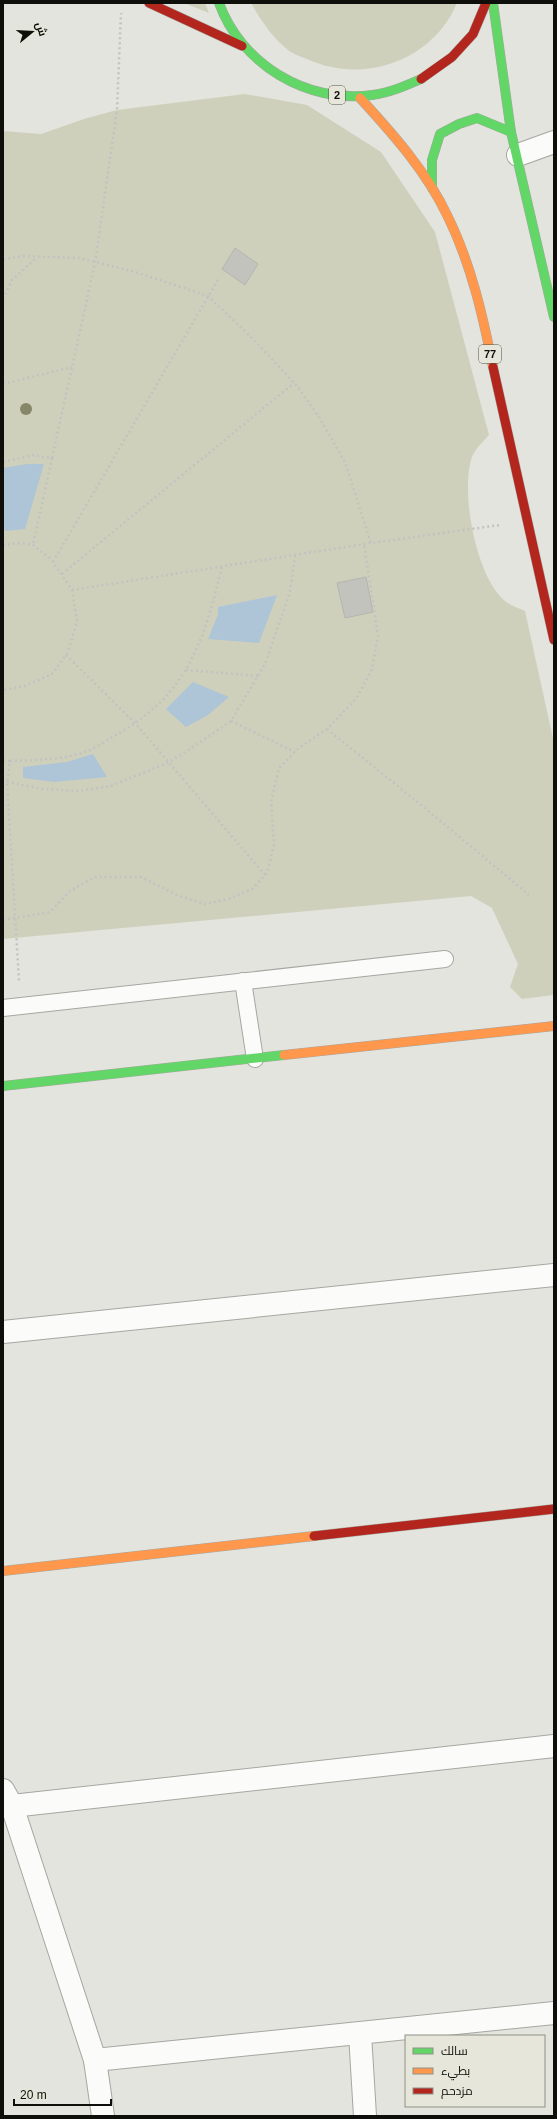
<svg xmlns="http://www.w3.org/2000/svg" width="557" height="2119" viewBox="0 0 557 2119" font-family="Helvetica,Cairo,sans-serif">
	<rect width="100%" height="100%" fill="#e3e4dd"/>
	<g fill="#cfd0bb">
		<polygon points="184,3 205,3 209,13"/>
		<path d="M251,3H457C433,61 363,85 307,59C301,57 293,54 288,50C272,37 261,21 251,3Z"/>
		<path d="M245,94L307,105L381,152L435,232L489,435C484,441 475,449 472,457C460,492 476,577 505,601C511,606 519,608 525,611L554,743V995L522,999L510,987L518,964L492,908L471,896L3,939V131L41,134L84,119L117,110Z"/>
	</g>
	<g fill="#aec4d7">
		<polygon points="27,464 44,464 25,529 5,531 3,524 3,468"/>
		<polygon points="277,595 259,643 208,639 218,614 218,607"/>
		<polygon points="193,682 229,697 208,715 186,727 166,709"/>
		<polygon points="93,754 107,777 54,782 23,778 23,767 67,762"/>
	</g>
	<g fill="#c3c3be" stroke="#b4b5af">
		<polygon points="235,248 258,264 245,285 222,269"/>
		<polygon points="366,577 373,612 345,618 337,583"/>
	</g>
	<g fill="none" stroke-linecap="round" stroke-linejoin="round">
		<g stroke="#a6a7a2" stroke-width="18">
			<g id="lane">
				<polyline points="243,981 255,1059"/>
				<polyline points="3,1008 445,959"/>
			</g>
		</g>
		<g stroke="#a6a7a2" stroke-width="24">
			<g id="street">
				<polyline points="518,155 554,142"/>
				<polyline points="3,1332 554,1275"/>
				<polyline points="3,1790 12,1806 95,2060 103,2116"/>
				<polyline points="12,1806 554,1746"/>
				<polyline points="360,2034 365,2116"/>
				<polyline points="95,2060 554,2013"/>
			</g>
		</g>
		<g stroke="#a6a7a2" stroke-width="10">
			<g id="fast">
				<path d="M219,3C241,64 307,104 372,95C389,93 405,86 421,79"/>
				<polyline points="493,3 511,132 554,317"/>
				<polyline points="432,188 432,160 440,134 459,124 477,118 511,132"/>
				<polyline points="3,1086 284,1055"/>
			</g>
		</g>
		<g stroke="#a6a7a2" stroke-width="10">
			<g id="slow">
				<path d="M360,98C393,134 427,172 448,217C471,264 483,316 493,367"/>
				<polyline points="284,1055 554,1026"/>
				<polyline points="3,1571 314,1536"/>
			</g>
		</g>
		<g stroke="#a6a7a2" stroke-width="10">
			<g id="jam">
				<polyline points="149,3 242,46"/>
				<polyline points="421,79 452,57 473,34 486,3"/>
				<polyline points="493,367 554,640"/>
				<polyline points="314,1536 554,1509"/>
			</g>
		</g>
		<g stroke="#c2c3c0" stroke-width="2.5" stroke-dasharray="2 3" stroke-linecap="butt">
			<polyline points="3,259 25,256 80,258 135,272 208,296 254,340 297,386 319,417 345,462 371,543"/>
			<polyline points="3,299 12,280 37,257"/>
			<polyline points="3,384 72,367"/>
			<polyline points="52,458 95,263 117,110 121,13"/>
			<polyline points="3,462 33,455 52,458 33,545"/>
			<polyline points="3,545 19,543 33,545 51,559 72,590 77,621 68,652 52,674 25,686 3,690"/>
			<polyline points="53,562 219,278"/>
			<polyline points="62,574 294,383"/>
			<polyline points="72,590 364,544 500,525"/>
			<polyline points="66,655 136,724 265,875"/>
			<polyline points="186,670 258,676"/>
			<polyline points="231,721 295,752"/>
			<polyline points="327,729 437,818 529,895"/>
			<polyline points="3,760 10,761 7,782 19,981"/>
			<path d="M10,761C34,760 59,760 82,753C93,750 104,742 114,736C187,696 204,642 222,566"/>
			<polyline points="7,782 43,789 78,791 111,786 167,763 187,751 231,721 265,664 290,592 295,555"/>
			<polyline points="3,920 50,912 70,891 95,877 141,877 179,896 205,904 229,899 252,889 267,873 274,845 271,802 279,768 300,747 327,729 356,699 372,669 378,636 364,544"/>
		</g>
		<use href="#lane" stroke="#fbfbfa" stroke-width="16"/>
		<use href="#street" stroke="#fbfbfa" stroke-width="22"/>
		<use href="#fast" stroke="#63d668" stroke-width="9"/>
		<use href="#slow" stroke="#ff974d" stroke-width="9"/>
		<use href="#jam" stroke="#b3261e" stroke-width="9"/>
	</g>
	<circle fill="#868668" cx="26" cy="409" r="6"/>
	<g text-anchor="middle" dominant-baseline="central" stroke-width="3" stroke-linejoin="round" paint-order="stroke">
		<g fill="#e6e7da" stroke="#4f5048" stroke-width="1">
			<rect x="329" y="86" width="16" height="18" rx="3"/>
			<rect x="479" y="345" width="22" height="18" rx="3"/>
		</g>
		<g font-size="11" font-weight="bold" fill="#0e0f0a">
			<text x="337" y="95">2</text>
			<text x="490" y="354">77</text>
		</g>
	</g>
	<rect width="557" height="2119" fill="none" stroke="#0e0f0a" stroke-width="8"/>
	<rect x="405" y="2035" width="140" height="72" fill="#e6e7da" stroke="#909187"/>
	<rect x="413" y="2048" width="20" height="6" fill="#63d668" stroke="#909187"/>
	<text x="441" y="2055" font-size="12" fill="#0e0f0a">سالك</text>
	<rect x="413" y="2068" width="20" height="6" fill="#ff974d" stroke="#909187"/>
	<text x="441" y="2075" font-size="12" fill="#0e0f0a">بطيء</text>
	<rect x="413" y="2088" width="20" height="6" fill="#b3261e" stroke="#909187"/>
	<text x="441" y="2095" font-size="12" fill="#0e0f0a">مزدحم</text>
	<g transform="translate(32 32) rotate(72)" stroke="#e6e7da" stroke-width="3" paint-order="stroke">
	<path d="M0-3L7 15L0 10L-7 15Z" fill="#0e0f0a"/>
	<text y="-6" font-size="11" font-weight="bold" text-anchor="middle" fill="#0e0f0a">ش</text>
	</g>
	<path d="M14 2099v6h97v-6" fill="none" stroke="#0e0f0a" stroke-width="2"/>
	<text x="20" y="2099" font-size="12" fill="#0e0f0a" stroke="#e6e7da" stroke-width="3" paint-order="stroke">20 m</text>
</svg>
